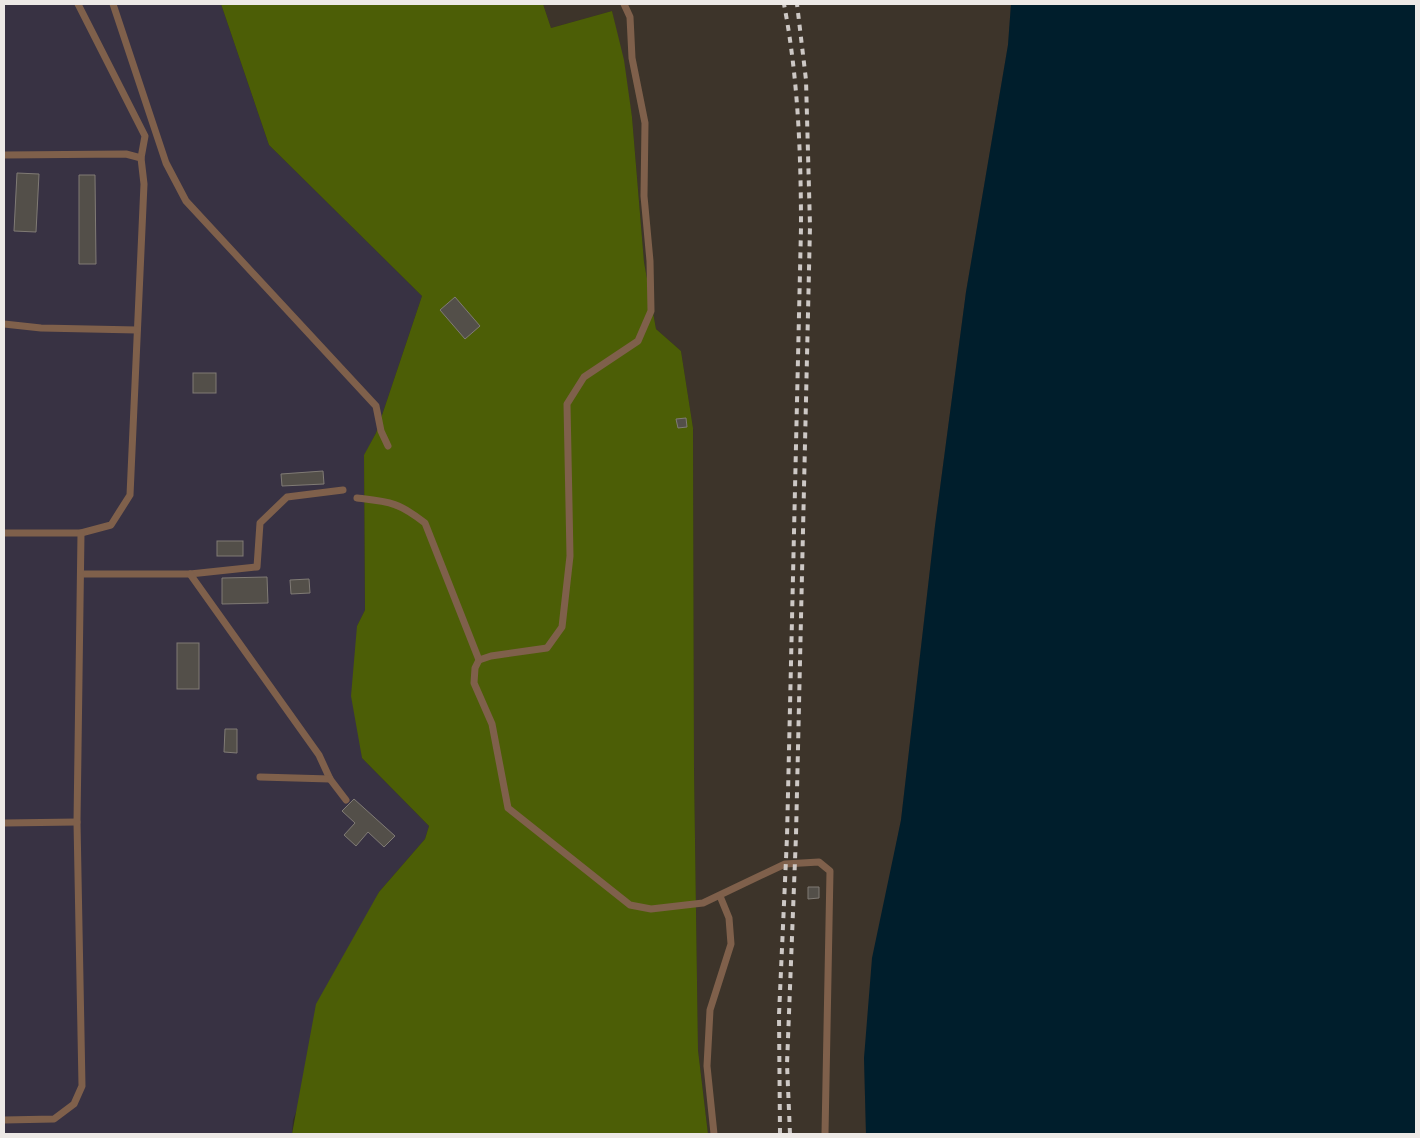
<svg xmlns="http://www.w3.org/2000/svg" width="1420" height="1138" viewBox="0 0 1420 1138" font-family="'Sofia Sans Condensed',sans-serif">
	<rect width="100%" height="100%" fill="#322d28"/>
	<polygon fill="#3d342a" points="543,4 1011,4 1008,45 966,292 935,526 901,820 889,883 864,1058 866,1134 708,1134 698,1050 694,768 693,428 681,351 656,329 644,262 632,117 612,11 551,28"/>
	<polygon fill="#383243" points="4,4 221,4 269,145 422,296 376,433 364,456 365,610 357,626 362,758 429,826 425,839 379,892 293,1120 292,1134 4,1134"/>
	<polygon fill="#4c5e06" points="221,4 543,4 551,28 612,11 624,60 632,117 644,262 656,329 681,351 693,428 694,768 698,1050 708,1134 292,1134 316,1004 379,892 425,839 429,826 362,758 351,696 357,626 365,610 364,455 376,433 422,296 269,145"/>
	<polygon fill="#001e2c" points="1011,4 1416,4 1416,1134 866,1134 864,1058 872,958 901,820 935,526 966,292 1008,45"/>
	<g fill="#534f49" stroke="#807b75">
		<polygon points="17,173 39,174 36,232 14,231"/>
		<polygon points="79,175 95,175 96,264 79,264"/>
		<polygon points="455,297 480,326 465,339 440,310"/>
		<rect x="193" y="373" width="23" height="20"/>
		<polygon points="686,418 687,427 678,428 676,419"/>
		<polygon points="323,471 324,484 282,486 281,474"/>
		<rect x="217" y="541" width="26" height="15"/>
		<polygon points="267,577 268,603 222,604 222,578"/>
		<polygon points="309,579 310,593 291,594 290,580"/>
		<rect x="177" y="643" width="22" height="46"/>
		<polygon points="225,729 237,729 237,753 224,752"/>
		<polygon points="354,799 395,836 384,847 368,832 356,846 344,835 355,823 342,811"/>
		<polygon points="808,887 819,887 819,898 808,899"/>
	</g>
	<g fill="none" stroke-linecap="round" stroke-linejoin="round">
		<g stroke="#7f604b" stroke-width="7">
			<polyline points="78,4 145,136 141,158"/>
			<polyline points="113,4 166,163 186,201 376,406 381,431 388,446"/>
			<polyline points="624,4 630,17 632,58 645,123 644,196 650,261 651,311 638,341 584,377 567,404 570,556 562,627 547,648 491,656 479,660 475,668 474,683 492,724 508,808 630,905 651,909 703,903 785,864 819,862 830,871 825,1134"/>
			<polyline points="4,155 126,154 141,158 144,184 130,495 111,525 81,533 4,533"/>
			<polyline points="4,324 41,328 137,330"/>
			<path d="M357,498C390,502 398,502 425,523L479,660"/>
			<polyline points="81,574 190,574 257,567 260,523 287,497 343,490"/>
			<polyline points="190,574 319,755 330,779 346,800"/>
			<polyline points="260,777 330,779"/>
			<polyline points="4,823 77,822"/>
			<polyline points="4,1120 54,1119 74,1104 82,1086 77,822 81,533"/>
			<polyline points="714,1134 707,1066 710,1010 731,944 729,918 720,896"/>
		</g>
		<g stroke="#cdc8c5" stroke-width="4" stroke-dasharray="6 6" stroke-linecap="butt">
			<path d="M780,1134L779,1015L787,837L801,228C801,153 798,77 784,4"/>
			<polyline points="790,1134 787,1064 796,835 810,226 806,80 797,4"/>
		</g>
	</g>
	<rect width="1420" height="1138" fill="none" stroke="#ede9e6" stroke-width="10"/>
</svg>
